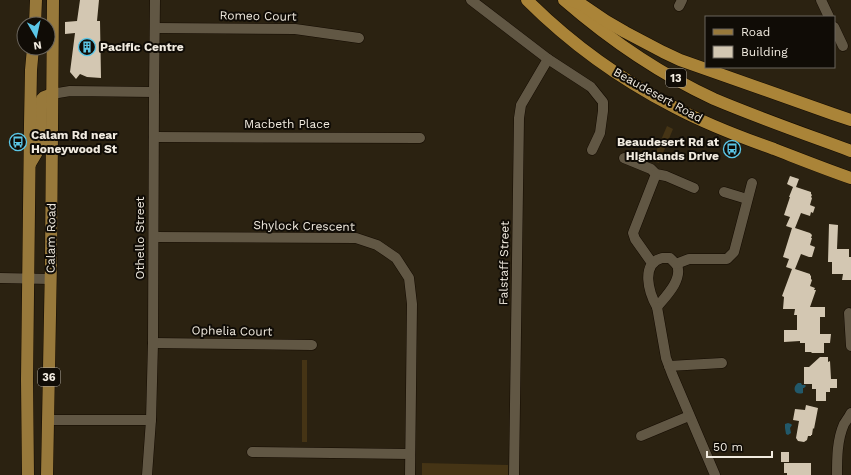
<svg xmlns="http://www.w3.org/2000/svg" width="851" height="475" viewBox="0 0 851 475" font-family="'Work Sans',sans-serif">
	<rect width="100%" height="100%" fill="#2b2211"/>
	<g fill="#453415">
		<polygon points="667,126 673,129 659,163 652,161"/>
		<rect x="302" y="360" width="5" height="82"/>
		<polygon points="422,463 508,465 508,475 422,475"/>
	</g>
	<g fill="#22596a">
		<path d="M798,383H801L802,385H805L806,386L804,388H803V393C794,396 792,387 798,383Z"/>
		<polygon points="788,423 791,424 792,425 790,428 791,433 788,435 786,434 785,428 785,424"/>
	</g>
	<g fill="#d3c7b2">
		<polygon points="80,0 99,0 97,21 100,21 101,78 87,77 80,74 76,79 70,72 75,33 65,34 65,22 77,21"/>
		<polygon points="790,176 799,179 796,187 811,192 811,194 812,195 811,197 812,198 810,205 815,207 813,213 811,212 810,216 801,213 795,228 810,233 812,235 811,238 812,238 810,245 815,247 812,257 809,257 801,254 795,269 810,274 810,275 811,276 811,279 812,280 810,286 815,288 814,290 816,290 810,307 825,307 825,317 820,317 820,334 831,334 830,343 824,343 824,353 811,353 812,352 805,352 805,343 800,343 800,341 784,342 784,330 797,330 797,315 794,315 795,309 783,309 784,297 782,296 792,269 786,267 789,259 783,257 792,228 786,226 790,217 784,215 790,197 789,197 793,187 787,184"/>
		<polygon points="829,224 838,225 837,249 849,249 849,257 851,257 851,280 842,280 843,274 832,274 832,262 828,262"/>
		<polygon points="820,357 828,357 828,362 830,361 831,379 837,379 837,388 830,388 830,392 826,392 826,401 816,401 816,389 812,389 812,384 804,384 804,367 809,367"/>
		<polygon points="806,405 818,408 814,429 813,428 812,435 811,435 811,436 808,436 807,440 804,442 798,441 796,438 799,421 793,420 795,409 805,410"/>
		<rect x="781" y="452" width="8" height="10"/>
		<polygon points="784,463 811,463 811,475 787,475 787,473 784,473"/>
	</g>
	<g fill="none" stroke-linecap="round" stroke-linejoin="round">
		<g stroke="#140b00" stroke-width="11">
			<g id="minor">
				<polyline points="471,0 548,59 591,87 603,102 603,111 600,133 592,150"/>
				<polyline points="821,0 829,17"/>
				<polyline points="679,6 682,0"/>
				<polyline points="834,27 843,46"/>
				<polyline points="155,28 295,29 359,38"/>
				<polyline points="52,94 70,91 154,92"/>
				<polyline points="154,137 420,138"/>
				<polyline points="624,158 651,169 656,174 666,176 694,188"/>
				<polyline points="724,192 747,199"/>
				<polyline points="154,237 356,238 377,245 396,258 409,278 412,304 410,475"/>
				<path d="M662,258H670C672,260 675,263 677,265C683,280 665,297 657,307C649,293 640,264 662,258Z"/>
				<polyline points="652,263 635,239 633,233 656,174"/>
				<polyline points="676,264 689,259 727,259 734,252 752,183"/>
				<polyline points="0,278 50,279"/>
				<polyline points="657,307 666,358 672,374 715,475"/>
				<polyline points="849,313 851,346"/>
				<polyline points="153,343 312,345"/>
				<polyline points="669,366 722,363"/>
				<polyline points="48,420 151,420"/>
				<polyline points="641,436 689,416"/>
				<polyline points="252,452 410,454"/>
				<polyline points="147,475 151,420 153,343 154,92 155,0"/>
				<polyline points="514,475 519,118 521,105 548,59"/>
				<path d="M837,475C837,458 837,440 844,424C846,421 849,417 851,413"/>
			</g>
		</g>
		<g stroke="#140b00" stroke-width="13">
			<g id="primary">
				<polyline points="35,24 36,0"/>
				<polyline points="30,164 40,147 41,107 42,99 44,97 52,94"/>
				<polyline points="28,475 27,380 30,124 31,70 33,48"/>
				<polyline points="47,475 51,262 53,0"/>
			</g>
		</g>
		<g stroke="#140b00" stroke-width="13">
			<g id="trunk">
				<path d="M527,0C570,43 620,79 674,107C706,124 740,137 774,149C800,159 825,169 851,178"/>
				<path d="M564,0C609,39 660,74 714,99C759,118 805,134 851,151"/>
				<polyline points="569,0 581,4 606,21 625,32 663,52 680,60 833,114 851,120"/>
			</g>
		</g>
		<use href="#minor" stroke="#615744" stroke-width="10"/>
		<use href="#primary" stroke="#98793b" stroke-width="12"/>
		<use href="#trunk" stroke="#aa8438" stroke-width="12"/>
	</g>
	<defs>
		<g id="building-ring" transform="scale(0.9)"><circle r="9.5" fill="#100c06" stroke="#5cc7e7" stroke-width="1.5"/><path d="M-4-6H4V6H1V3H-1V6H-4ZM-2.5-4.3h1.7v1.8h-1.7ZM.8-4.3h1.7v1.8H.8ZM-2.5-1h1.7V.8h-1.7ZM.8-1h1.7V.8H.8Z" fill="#5cc7e7"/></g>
		<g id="bus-ring" transform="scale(0.9)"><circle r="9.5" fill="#100c06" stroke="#5cc7e7" stroke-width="1.5"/><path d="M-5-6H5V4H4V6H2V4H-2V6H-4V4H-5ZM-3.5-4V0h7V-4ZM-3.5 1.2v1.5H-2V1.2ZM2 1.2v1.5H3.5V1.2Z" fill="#5cc7e7"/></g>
	</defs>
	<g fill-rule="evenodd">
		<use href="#building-ring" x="87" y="47"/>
		<use href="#bus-ring" x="18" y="142"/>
		<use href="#bus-ring" x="732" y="149"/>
	</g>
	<g text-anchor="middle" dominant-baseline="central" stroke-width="4" stroke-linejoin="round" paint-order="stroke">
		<g fill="#100c06" stroke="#aea89f" stroke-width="1">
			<rect x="666" y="69" width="20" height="18" rx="3"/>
			<rect x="38" y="368" width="22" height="18" rx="3"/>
		</g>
		<g font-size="11" font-weight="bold" fill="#f1ebe0">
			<text x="676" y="78">13</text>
			<text x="49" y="377">36</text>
		</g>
		<g font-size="12" fill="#f1ebe0" stroke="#100c06">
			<text transform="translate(258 16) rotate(1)">Romeo Court</text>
			<text transform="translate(658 95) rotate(29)">Beaudesert Road</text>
			<text x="287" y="124">Macbeth Place</text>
			<text transform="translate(304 226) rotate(1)">Shylock Crescent</text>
			<text transform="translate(51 238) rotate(-89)">Calam Road</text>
			<text transform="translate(140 238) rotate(-90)">Othello Street</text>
			<text transform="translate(504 263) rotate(-89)">Falstaff Street</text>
			<text transform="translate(232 331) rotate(1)">Ophelia Court</text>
		</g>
		<g font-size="12" font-weight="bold" fill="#f1ebe0" stroke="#100c06" text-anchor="start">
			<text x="100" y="47">Pacific Centre</text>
			<text x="31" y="135">Calam Rd near<tspan x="31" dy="14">Honeywood St</tspan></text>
			<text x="719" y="142" text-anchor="end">Beaudesert Rd at<tspan x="719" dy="14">Highlands Drive</tspan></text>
		</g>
	</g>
	<rect x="705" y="16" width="130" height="52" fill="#100c06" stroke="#6a655d"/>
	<rect x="713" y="29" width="20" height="6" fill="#98793b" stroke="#6a655d"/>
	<text x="741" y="36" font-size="12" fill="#f1ebe0">Road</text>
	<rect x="713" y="46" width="20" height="12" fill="#d3c7b2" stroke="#6a655d"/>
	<text x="741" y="56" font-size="12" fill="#f1ebe0">Building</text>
	<g transform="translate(36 36) rotate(171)"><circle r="19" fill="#100c06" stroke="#6a655d"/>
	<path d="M0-3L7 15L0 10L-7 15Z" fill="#5cc7e7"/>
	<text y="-6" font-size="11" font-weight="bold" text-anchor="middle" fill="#f1ebe0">N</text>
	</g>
	<path d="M707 451v6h65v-6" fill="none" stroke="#f1ebe0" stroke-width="2"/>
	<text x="713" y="451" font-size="12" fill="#f1ebe0" stroke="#100c06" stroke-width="3" paint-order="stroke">50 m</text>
</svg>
